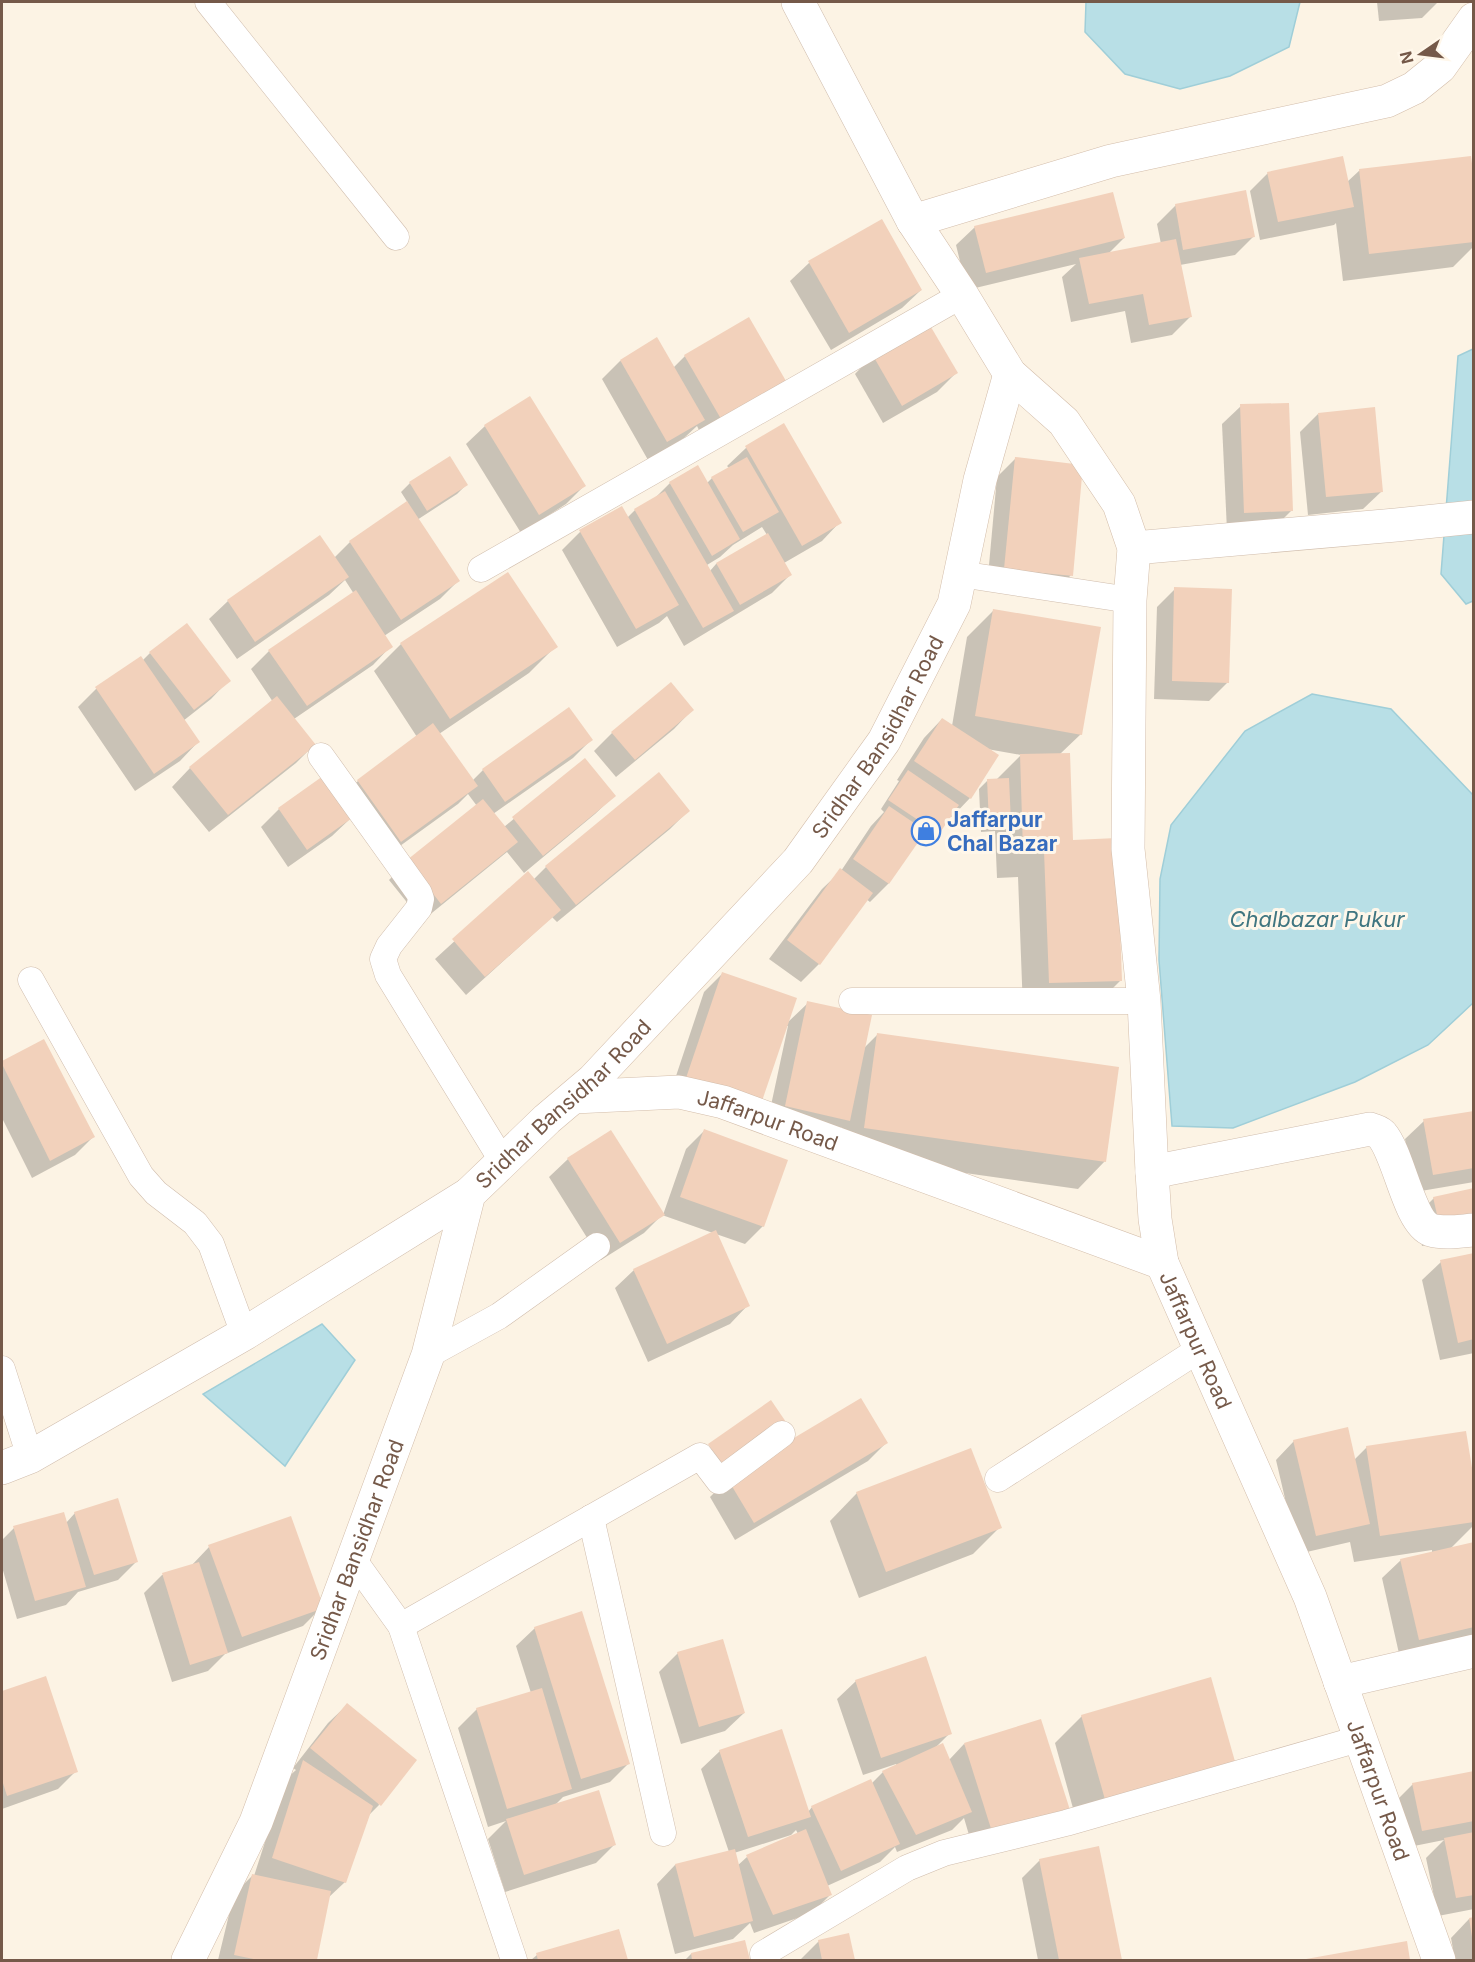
<svg xmlns="http://www.w3.org/2000/svg" width="1475" height="1962" viewBox="0 0 1475 1962" font-family="Inter,sans-serif">
	<rect width="100%" height="100%" fill="#fcf3e4"/>
	<g fill="#b8dfe6" stroke="#9fced8" stroke-width="1.5">
		<polygon points="1086,2 1300,2 1289,47 1230,76 1180,89 1125,74 1085,32"/>
		<polygon points="1473,349 1473,601 1466,604 1441,574 1458,356"/>
		<polygon points="1312,694 1391,709 1473,795 1473,1003 1428,1045 1355,1082 1233,1128 1172,1126 1159,960 1160,879 1171,825 1245,731"/>
		<polygon points="322,1324 355,1360 285,1466 203,1394"/>
	</g>
	<g fill="#0003" fill-rule="evenodd">
		<polygon points="1377,2 1438,2 1422,18 1379,21"/>
		<polygon points="1360,170 1474,190 1474,246 1453,267 1343,281 1336,223 1334,225 1260,240 1250,191 1268,173 1347,182"/>
		<polygon points="1176,205 1254,236 1235,255 1180,265 1190,317 1172,335 1131,343 1125,311 1071,322 1062,277 1076,264 967,290 956,245 975,227 1124,238 1108,254 1161,244 1157,224"/>
		<polygon points="881,221 921,290 902,308 831,350 790,281 809,263"/>
		<polygon points="873,355 956,373 937,392 883,423 855,374"/>
		<polygon points="685,356 784,381 702,436 697,426 684,438 648,460 602,379 620,361 673,368"/>
		<polygon points="1241,406 1291,511 1273,529 1227,531 1222,424"/>
		<polygon points="1318,414 1382,491 1363,509 1308,515 1300,432"/>
		<path d="M784,425L840,522L822,541L784,563L790,575L772,593L684,646L667,616L659,623L617,647L562,550L580,532L627,518L635,510L653,500L670,483H707L712,478L729,468L727,466L746,448ZM762,527L767,535L716,564L710,571L707,565L720,557L733,545Z"/>
		<polygon points="485,426 584,486 566,504 521,533 466,444"/>
		<polygon points="1015,459 1071,575 1053,594 987,587 997,477"/>
		<polygon points="410,483 466,485 457,494 417,520 458,581 440,599 384,636 391,646 373,665 294,719 314,745 296,763 209,832 172,787 190,768 273,702 251,669 269,651 354,594 345,580 329,595 237,659 209,619 228,601 320,537 334,558 350,542 408,503 401,492"/>
		<polygon points="1175,589 1228,682 1209,701 1154,699 1157,607"/>
		<polygon points="994,610 1081,734 1060,754 1072,842 1121,980 1094,1007 1023,1010 1018,877 997,878 995,831 981,832 979,789 988,780 996,780 1021,755 987,749 997,756 970,798 952,817 950,816 938,833 929,842 920,836 888,884 870,902 866,899 819,964 801,982 769,959 822,889 841,871 871,826 884,812 881,809 899,781 897,780 924,738 942,719 952,726 967,637"/>
		<polygon points="401,644 556,646 529,673 439,734 472,781 483,770 591,740 573,758 493,814 504,827 584,760 614,796 595,814 524,873 507,852 422,921 389,880 408,861 477,806 468,794 458,804 382,859 352,817 332,836 288,867 261,827 279,809 338,800 358,781 417,737 374,671"/>
		<polygon points="150,653 229,680 211,699 183,721 198,742 180,761 135,791 78,707 96,689 140,658 142,661"/>
		<polygon points="692,710 674,729 616,777 594,751 612,733"/>
		<polygon points="658,774 688,811 670,829 557,922 552,917 466,995 435,959 528,874 533,880 546,867"/>
		<polygon points="723,973 787,1023 808,1003 864,1048 878,1034 1105,1161 1078,1189 838,1155 842,1127 830,1138 767,1124 788,1026 786,1026 669,1097 704,992"/>
		<polygon points="44,1041 93,1137 75,1155 32,1178 2,1118 2,1062"/>
		<polygon points="1474,1112 1474,1182 1415,1192 1405,1139 1424,1121"/>
		<polygon points="704,1131 763,1226 745,1244 716,1234 748,1305 730,1324 648,1362 615,1288 634,1270 713,1233 662,1215 644,1233 601,1260 549,1177 568,1159 663,1215 686,1149"/>
		<polygon points="1434,1198 1474,1234 1422,1246 1416,1216"/>
		<polygon points="1474,1254 1474,1353 1440,1360 1422,1280 1441,1262"/>
		<polygon points="1294,1441 1354,1460 1367,1447 1474,1490 1474,1525 1450,1549 1474,1543 1474,1640 1400,1658 1382,1578 1401,1560 1432,1553 1432,1550 1354,1562 1350,1542 1298,1554 1276,1460"/>
		<polygon points="886,1443 868,1461 735,1540 710,1497 728,1479"/>
		<polygon points="857,1493 1000,1527 973,1554 859,1598 830,1521"/>
		<polygon points="75,1513 136,1562 118,1580 78,1592 66,1605 17,1619 2,1567 2,1540 14,1528 66,1523"/>
		<polygon points="209,1547 322,1607 303,1626 225,1654 208,1671 172,1682 144,1593 162,1575 191,1566"/>
		<polygon points="535,1628 628,1764 610,1782 563,1797 554,1806 614,1845 596,1863 505,1892 488,1839 506,1821 488,1827 458,1728 477,1709 531,1693 516,1646"/>
		<polygon points="678,1653 744,1713 725,1731 681,1744 659,1672"/>
		<polygon points="45,1678 76,1771 58,1789 2,1809 2,1693"/>
		<polygon points="1210,1679 1079,1830 1055,1743 1082,1716"/>
		<path d="M856,1681L950,1733L936,1747L949,1760L964,1744L1068,1810L974,1852L964,1818L952,1830L897,1852L895,1847L880,1862L827,1886L830,1895L812,1913L754,1933L750,1923L733,1939L675,1954L657,1884L675,1865L729,1852L701,1769L720,1751L808,1812L812,1807L871,1784L883,1772L897,1766L896,1764L863,1775L837,1699ZM796,1830L798,1834L747,1857L737,1866L734,1853L791,1835Z"/>
		<polygon points="347,1705 379,1805 368,1816 345,1882 328,1898 316,1960 218,1960 234,1894 252,1876 254,1876 285,1780 296,1770 293,1768 328,1723"/>
		<polygon points="1474,1772 1474,1909 1438,1916 1426,1858 1444,1840 1404,1848 1394,1803 1413,1784"/>
		<polygon points="1098,1848 1121,1960 1038,1960 1022,1878 1040,1860"/>
		<polygon points="1469,1919 1474,1919 1474,1960 1455,1960 1451,1938"/>
		<polygon points="618,1931 626,1960 531,1960 537,1955"/>
		<polygon points="848,1935 854,1960 800,1960 819,1941"/>
		<polygon points="744,1942 748,1960 685,1960 691,1954"/>
		<polygon points="1406,1942 1409,1960 1308,1960"/>
	</g>
	<g fill="#f2d1bb">
		<polygon points="1343,156 1354,207 1278,222 1267,172"/>
		<polygon points="1471,156 1474,178 1474,242 1369,254 1359,169"/>
		<polygon points="1246,190 1255,237 1183,250 1175,204"/>
		<polygon points="1113,192 1125,238 986,273 974,226"/>
		<polygon points="882,219 922,290 849,333 808,261"/>
		<polygon points="1176,239 1192,317 1149,325 1143,294 1089,304 1079,258"/>
		<polygon points="749,317 786,381 721,419 684,355"/>
		<polygon points="928,322 958,373 902,406 872,354"/>
		<polygon points="657,337 705,420 667,442 620,360"/>
		<polygon points="530,396 586,486 539,515 484,425"/>
		<polygon points="1289,403 1293,511 1244,513 1240,404"/>
		<polygon points="1375,407 1383,492 1326,497 1318,413"/>
		<polygon points="784,423 842,523 802,546 745,446"/>
		<polygon points="450,456 468,485 427,511 409,482"/>
		<polygon points="747,457 779,512 743,532 711,477"/>
		<polygon points="1015,457 1083,465 1073,576 1004,569"/>
		<polygon points="698,465 740,539 712,556 669,482"/>
		<polygon points="665,491 734,611 703,628 634,509"/>
		<polygon points="407,501 460,581 401,620 349,541"/>
		<polygon points="622,506 679,605 636,629 579,530"/>
		<polygon points="768,533 792,575 740,605 716,563"/>
		<polygon points="320,535 349,577 255,642 227,600"/>
		<polygon points="508,572 558,647 450,719 400,643"/>
		<polygon points="1174,587 1232,589 1229,683 1172,681"/>
		<polygon points="356,590 393,647 307,706 268,650"/>
		<polygon points="993,609 1101,627 1082,735 975,716"/>
		<polygon points="187,623 231,681 194,710 149,652"/>
		<polygon points="141,656 200,742 154,774 95,687"/>
		<polygon points="671,682 694,710 635,760 611,732"/>
		<polygon points="277,696 316,745 228,815 189,767"/>
		<polygon points="569,707 593,740 505,802 482,769"/>
		<polygon points="942,718 999,755 971,799 914,761"/>
		<polygon points="433,723 478,786 401,842 357,780"/>
		<polygon points="1070,753 1073,840 1117,838 1122,981 1049,983 1044,851 1023,851 1020,754"/>
		<polygon points="585,758 616,796 543,856 512,817"/>
		<polygon points="908,770 959,805 939,834 888,800"/>
		<polygon points="659,772 690,811 576,905 545,866"/>
		<polygon points="323,776 352,818 307,850 278,808"/>
		<polygon points="1009,778 1011,823 989,823 987,779"/>
		<polygon points="483,799 518,842 441,904 407,860"/>
		<polygon points="889,806 926,831 889,884 853,859"/>
		<polygon points="840,868 873,893 820,965 787,940"/>
		<polygon points="528,871 561,910 485,977 452,939"/>
		<polygon points="722,972 797,998 761,1104 686,1078"/>
		<polygon points="807,1001 872,1015 850,1121 785,1106"/>
		<polygon points="877,1033 1119,1067 1106,1162 864,1128"/>
		<polygon points="44,1039 95,1137 50,1161 2,1064 2,1061"/>
		<polygon points="1474,1111 1474,1168 1433,1175 1423,1119"/>
		<polygon points="704,1129 788,1160 764,1227 680,1197"/>
		<polygon points="611,1130 665,1215 620,1243 567,1158"/>
		<polygon points="1474,1188 1474,1221 1440,1228 1433,1197"/>
		<polygon points="716,1230 750,1306 667,1344 633,1269"/>
		<polygon points="1474,1253 1474,1339 1458,1343 1440,1260"/>
		<polygon points="861,1398 888,1443 754,1523 727,1478"/>
		<polygon points="771,1400 788,1425 726,1470 708,1444"/>
		<polygon points="1348,1427 1370,1524 1316,1536 1293,1440"/>
		<polygon points="1466,1431 1474,1480 1474,1522 1380,1536 1366,1446"/>
		<polygon points="971,1448 1002,1528 886,1572 856,1492"/>
		<polygon points="118,1498 138,1562 94,1575 74,1512"/>
		<polygon points="64,1512 86,1587 35,1601 13,1526"/>
		<polygon points="291,1516 324,1608 242,1637 208,1545"/>
		<polygon points="1474,1542 1474,1627 1419,1640 1400,1559"/>
		<polygon points="199,1562 228,1653 190,1665 162,1573"/>
		<polygon points="582,1611 630,1764 581,1779 534,1627"/>
		<polygon points="723,1639 745,1713 699,1727 677,1652"/>
		<polygon points="926,1656 952,1734 881,1758 855,1680"/>
		<polygon points="46,1676 78,1772 7,1796 2,1780 2,1691"/>
		<polygon points="1211,1677 1236,1765 1106,1803 1081,1715"/>
		<polygon points="542,1688 572,1789 507,1809 476,1708"/>
		<polygon points="347,1703 417,1760 381,1806 310,1748"/>
		<polygon points="1041,1719 1070,1810 993,1835 964,1743"/>
		<polygon points="782,1729 811,1817 748,1837 719,1750"/>
		<polygon points="943,1743 972,1812 916,1835 882,1771"/>
		<polygon points="303,1760 373,1806 346,1883 272,1858"/>
		<polygon points="1474,1771 1474,1821 1422,1831 1412,1783"/>
		<polygon points="871,1779 900,1844 841,1871 811,1806"/>
		<polygon points="599,1790 616,1845 524,1875 506,1819"/>
		<polygon points="806,1829 832,1895 773,1915 746,1855"/>
		<polygon points="1474,1832 1474,1895 1456,1898 1444,1838"/>
		<polygon points="1099,1846 1122,1960 1059,1960 1039,1859"/>
		<polygon points="735,1849 753,1921 694,1937 675,1864"/>
		<polygon points="252,1874 331,1891 317,1960 259,1960 234,1955"/>
		<polygon points="1474,1917 1474,1937 1472,1937 1469,1918"/>
		<polygon points="619,1929 628,1960 538,1960 536,1953"/>
		<polygon points="849,1933 855,1960 822,1960 818,1940"/>
		<polygon points="745,1940 750,1960 692,1960 691,1953"/>
		<polygon points="1407,1941 1410,1960 1306,1960 1306,1959"/>
	</g>
	<g fill="none" stroke-linecap="round" stroke-linejoin="round">
		<g stroke="#d0bdad" stroke-width="27">
			<g id="lane">
				<polyline points="208,2 396,237"/>
				<polyline points="481,569 962,295"/>
				<polyline points="960,574 1130,600"/>
				<polyline points="321,756 419,893 421,899 419,908 389,946 383,959 388,975 503,1162"/>
				<polyline points="31,980 141,1176 156,1193 195,1223 211,1244 244,1334"/>
				<polyline points="852,1001 1144,1001"/>
				<polyline points="428,1355 499,1316 597,1246"/>
				<polyline points="2,1369 30,1457"/>
				<polyline points="998,1479 1200,1349"/>
				<polyline points="591,1518 663,1833"/>
				<polyline points="353,1559 401,1626 514,1960"/>
				<polyline points="401,1626 700,1456 719,1481 782,1434"/>
				<polyline points="763,1954 907,1868 944,1853 1066,1823 1362,1738"/>
			</g>
		</g>
		<g stroke="#d0bdad" stroke-width="34">
			<g id="street">
				<polyline points="798,2 913,221"/>
				<polyline points="1134,548 1396,525 1474,517"/>
				<path d="M1152,1172L1370,1129C1375,1131 1380,1132 1382,1135C1399,1155 1409,1222 1431,1230C1444,1234 1460,1231 1474,1230"/>
				<polyline points="2,1468 30,1457 244,1334 469,1194"/>
				<polyline points="1340,1682 1474,1651"/>
			</g>
		</g>
		<g stroke="#d3bdaa" stroke-width="34">
			<g id="secondary">
				<path id="s1" d="M574,1097L679,1092L723,1102L1162,1263L1310,1597L1439,1960"/>
				<polyline points="1162,1263 1155,1219 1152,1172 1144,1001 1128,849 1130,600 1134,548 1119,504 1064,422 1010,374 962,295 913,221 1111,161 1387,101 1414,88 1440,67 1474,19"/>
				<path id="s2" d="M188,1960L256,1822L428,1355L469,1194L547,1119L593,1080L798,861L884,741L954,604L980,480L1010,374"/>
			</g>
		</g>
		<use href="#lane" stroke="#fff" stroke-width="26"/>
		<use href="#street" stroke="#fff" stroke-width="33"/>
		<use href="#secondary" stroke="#fff" stroke-width="33"/>
	</g>
	<defs>
		<g id="shop-ring" transform="scale(1.5)"><circle r="9.5" fill="#fff7ea" stroke="#3f7fe0" stroke-width="1.5"/><path d="M-5-2.5h2.3a2.7 3.5 0 0 1 5.4 0H5L5.5 6h-11ZM-1.5-2.5h3a1.5 2.3 0 0 0-3 0Z" fill="#3f7fe0"/></g>
	</defs>
	<g fill-rule="evenodd">
		<use href="#shop-ring" x="926" y="831"/>
	</g>
	<g text-anchor="middle" dominant-baseline="central" stroke-width="6" stroke-linejoin="round" paint-order="stroke">
		<g font-size="21" fill="#755949" stroke="#fff7ea">
			<text stroke="none"><textPath href="#s2" startOffset="1434">Sridhar Bansidhar Road</textPath></text>
			<text stroke="none"><textPath href="#s2" startOffset="948">Sridhar Bansidhar Road</textPath></text>
			<text stroke="none"><textPath href="#s1" startOffset="198">Jaffarpur Road</textPath></text>
			<text stroke="none"><textPath href="#s1" startOffset="702">Jaffarpur Road</textPath></text>
			<text stroke="none"><textPath href="#s2" startOffset="444">Sridhar Bansidhar Road</textPath></text>
			<text stroke="none"><textPath href="#s1" startOffset="1188">Jaffarpur Road</textPath></text>
		</g>
		<g font-size="21" font-weight="bold" fill="#366cbe" stroke="#fff7ea" text-anchor="start">
			<text x="947" y="819">Jaffarpur<tspan x="947" dy="24">Chal Bazar</tspan></text>
		</g>
		<g font-size="22" font-style="italic" fill="#407681" stroke="#fff7ea">
			<text x="1317" y="919">Chalbazar Pukur</text>
		</g>
	</g>
	<rect width="1475" height="1962" fill="none" stroke="#755949" stroke-width="6"/>
	<g transform="translate(1421 54) rotate(256)" stroke="#fff7ea" stroke-width="4.5" paint-order="stroke">
	<path d="M0-4.5L10 22L0 15L-10 22Z" fill="#755949"/>
	<text y="-9" font-size="16" font-weight="bold" text-anchor="middle" fill="#755949">N</text>
	</g>
</svg>
